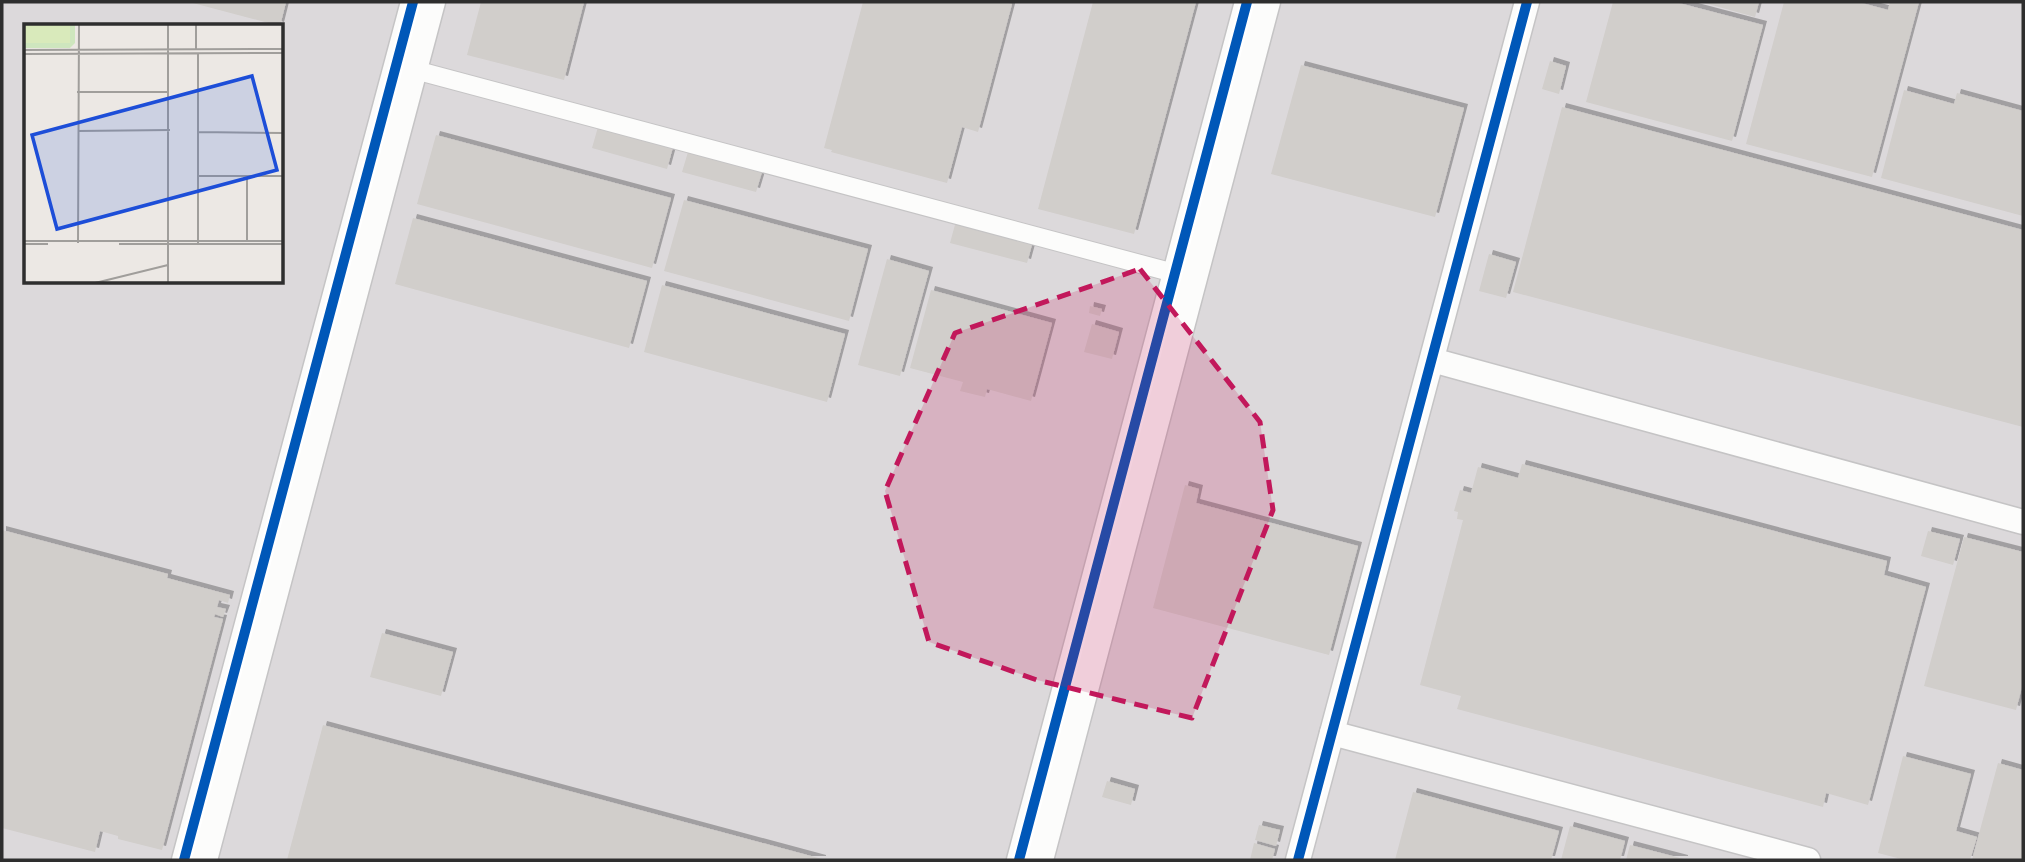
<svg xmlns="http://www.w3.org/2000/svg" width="2025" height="862" viewBox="0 0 2025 862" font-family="Poppins,sans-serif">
	<defs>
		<filter id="shadow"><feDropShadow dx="4" dy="-4" stdDeviation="0" flood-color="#0004"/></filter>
	</defs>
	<rect width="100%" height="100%" fill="#ece8e4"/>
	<path fill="#dcd9db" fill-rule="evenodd" d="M2,2H2023V860H2ZM26,26H282V282H26Z"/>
	<g fill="#d1cecb" filter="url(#shadow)">
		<polygon points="189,2 286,2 280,26"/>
		<polygon points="481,2 584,2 564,80 467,55"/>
		<polygon points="863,2 1005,2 1012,4 978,132 962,127 947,183 831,152 832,150 824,148"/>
		<polygon points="1093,2 1196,2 1134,234 1038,209"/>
		<polygon points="1613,2 1675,2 1763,25 1732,141 1586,102"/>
		<polygon points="1701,2 1759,2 1755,17"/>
		<polygon points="1784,2 1858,2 1888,10 1890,2 1919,2 1872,177 1746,144"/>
		<polygon points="1550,61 1566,66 1559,94 1542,89"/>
		<polygon points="1301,65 1464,108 1435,217 1271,174"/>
		<polygon points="1904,90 1954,104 1957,93 2023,111 2023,216 1881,178"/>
		<polygon points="1562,107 2023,230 2023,427 1513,292"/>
		<polygon points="598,127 673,147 667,169 592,148"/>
		<polygon points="436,135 671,198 652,268 417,204"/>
		<polygon points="688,152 762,172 756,192 682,172"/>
		<polygon points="684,200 868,249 849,321 664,271"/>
		<polygon points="413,218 647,281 629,348 395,284"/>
		<polygon points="956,221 1033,241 1027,263 950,243"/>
		<polygon points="1489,254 1516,262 1506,298 1479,291"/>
		<polygon points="887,259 929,271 900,376 858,365"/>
		<polygon points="662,285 845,334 827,402 644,352"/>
		<polygon points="931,290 1052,323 1031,401 987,389 985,397 960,391 963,382 910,368"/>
		<polygon points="1090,306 1102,309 1100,316 1089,313"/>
		<polygon points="1092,324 1119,332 1112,359 1084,352"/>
		<polygon points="1522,464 1887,561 1884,575 1926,587 1868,805 1826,793 1823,807 1457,709 1461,696 1420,685 1463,520 1457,519 1458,512 1454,511 1460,490 1471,493 1478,467 1518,478"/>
		<polygon points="1185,485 1199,489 1196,503 1358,546 1329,655 1153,608"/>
		<polygon points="2,530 168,574 167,578 230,595 228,603 219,600 217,607 226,609 223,617 215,614 214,617 223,619 162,850 118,839 118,836 100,831 95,852 2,828"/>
		<polygon points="1928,531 1960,539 1953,565 1921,556"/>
		<polygon points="1964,537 2023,552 2023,683 2016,710 1924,686"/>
		<polygon points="382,633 453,652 441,696 370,677"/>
		<polygon points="323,725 822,859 822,860 287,860"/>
		<polygon points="1903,756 1971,774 1956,831 1977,837 1970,860 1905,860 1878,853"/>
		<polygon points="1998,763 2023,770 2023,860 1972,860"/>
		<polygon points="1107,781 1135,789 1131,805 1102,797"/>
		<polygon points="1413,792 1559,831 1551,860 1395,860"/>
		<polygon points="1259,825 1280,830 1276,846 1255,840"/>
		<polygon points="1570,826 1625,841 1620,860 1561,860"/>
		<polygon points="1254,843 1275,849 1272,860 1250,860"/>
		<polygon points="1630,845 1684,859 1684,860 1626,860"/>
	</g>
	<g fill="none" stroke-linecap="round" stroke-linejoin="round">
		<g stroke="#c5c4c5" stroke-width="20">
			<polyline id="street" points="415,70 1174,273"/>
		</g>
		<g stroke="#c5c4c5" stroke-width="27">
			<g id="secondary">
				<polyline points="1432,360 2023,522"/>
				<polyline points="1332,733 1808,860"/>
				<polyline points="184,860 413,2"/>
				<polyline points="205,860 433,2"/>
				<polyline points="1019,860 1247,2"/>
				<polyline points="1041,860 1268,2"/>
				<polyline points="1298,860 1527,2"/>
			</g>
		</g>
		<use href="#street" stroke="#fcfcfb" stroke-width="18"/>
		<use href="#secondary" stroke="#fcfcfb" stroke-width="24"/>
		<g stroke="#fff" stroke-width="15">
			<g id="cycleway">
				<polyline points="184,860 413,2"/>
				<polyline points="1019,860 1247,2"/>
				<polyline points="1298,860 1527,2"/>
			</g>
		</g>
		<use href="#cycleway" stroke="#0057b8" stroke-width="10"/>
	</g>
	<path fill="#c2185b" fill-opacity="0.2" stroke="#c2185b" stroke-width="5" stroke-dasharray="14 9" stroke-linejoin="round" d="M1140,269L1260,422L1273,510L1192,718L1037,680L929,642L885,491L955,333Z"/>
	<g transform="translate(24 24)">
		<rect width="259" height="259" fill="#ece8e4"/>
		<path d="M0,0H51V19L46,24H0Z" fill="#cee6be"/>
		<path d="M0,0H46V19H0Z" fill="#d9eabb"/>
		<path fill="none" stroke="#a09e9b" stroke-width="2" d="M144,0V259M172,0V26M0,26L259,25M174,29V219M0,30L259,29M53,68H145M54,107L146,106M174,108L259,109M174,152H259M0,217H259M223,218V152M54,219L55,0M0,220H24M95,220H259M71,259L144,241"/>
		<path fill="#1d4ed8" fill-opacity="0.15" stroke="#1d4ed8" stroke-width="3.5" d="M228,52L253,146L33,205L8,111Z"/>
		<rect width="259" height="259" fill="none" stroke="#2e2e2e" stroke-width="3.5"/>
	</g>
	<rect width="2025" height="862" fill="none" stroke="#2e2e2e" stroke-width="7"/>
</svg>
